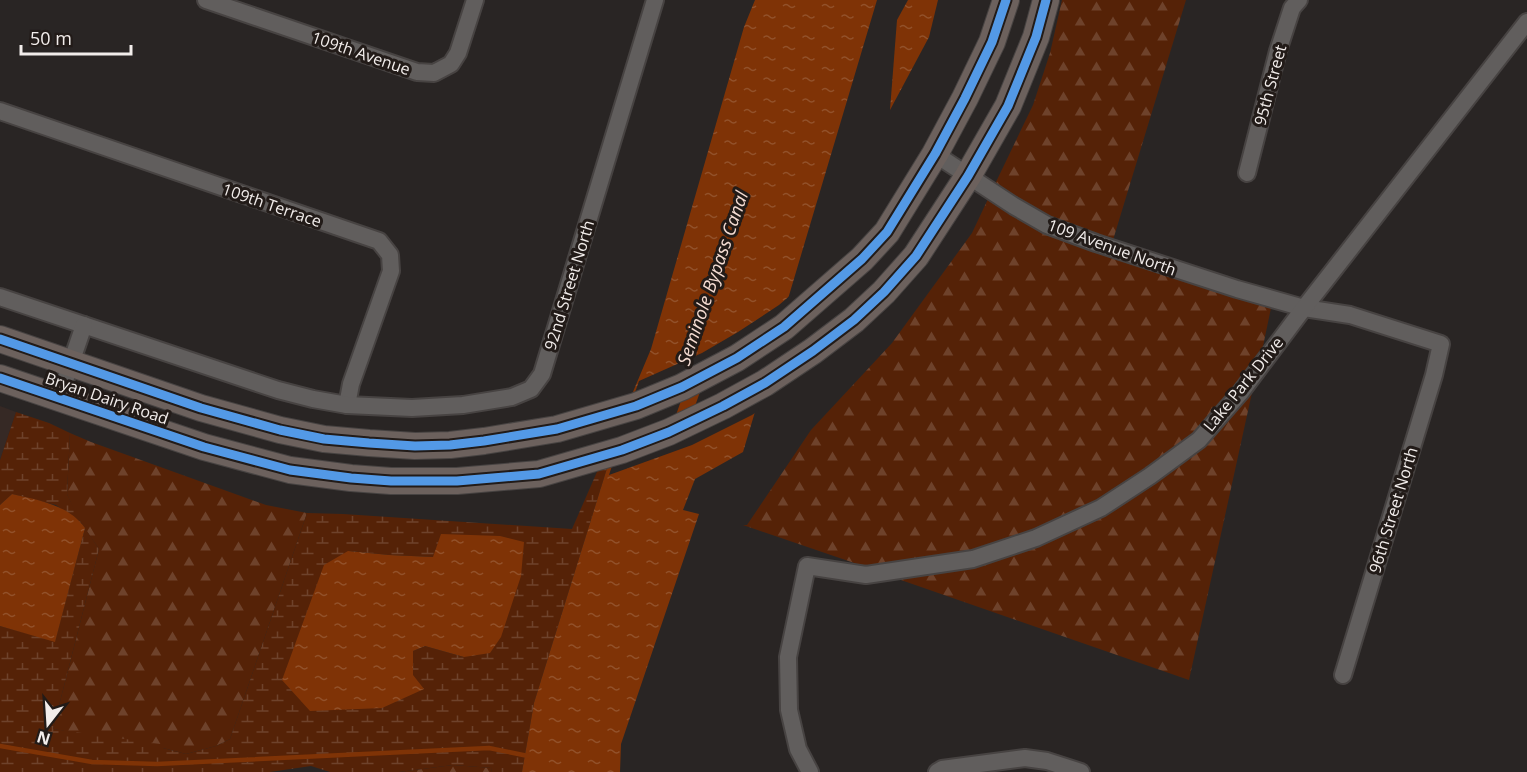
<svg xmlns="http://www.w3.org/2000/svg" width="1527" height="772" viewBox="0 0 1527 772" font-family="'Open Sans',sans-serif">
	<defs>
		<pattern id="forest-firs" width="22" height="20" patternUnits="userSpaceOnUse" patternTransform="scale(1.5)"><rect width="22" height="20" fill="#552207"/><path d="M5 1l3.5 6h-7zM16 11l3.5 6h-7z" fill="#6e422b"/></pattern>
		<pattern id="wetland-marsh" width="20" height="14" patternUnits="userSpaceOnUse" patternTransform="scale(1.5)"><rect width="20" height="14" fill="#552207"/><path d="M1 5h8M5 5V1M11 12h8M15 12V8" fill="none" stroke="#6e422b"/></pattern>
		<pattern id="water-ripples" width="26" height="14" patternUnits="userSpaceOnUse" patternTransform="scale(1.5)"><rect width="26" height="14" fill="#7f3306"/><path d="M2 4q2-2 4 0t4 0M15 11q2-2 4 0t4 0" fill="none" stroke="#92512a"/></pattern>
	</defs>
	<rect width="100%" height="100%" fill="#292524"/>
	<polygon fill="#362925" points="0,406 16,412 0,460"/>
	<g fill="url(#forest-firs)">
		<polygon points="1062,0 1186,0 1113,240 1050,217 1018,199 995,184 1033,105 1050,53"/>
		<polygon points="988,199 1044,232 1093,251 1234,298 1271,308 1262,351 1236,387 1194,433 1147,469 1098,501 1034,530 972,551 866,567 743,525 747,525 811,430 892,343 972,233"/>
		<polygon points="1253,388 1189,680 898,579 974,567 1038,546 1105,515 1155,483 1203,446"/>
		<polygon points="70,433 91,442 266,505 307,513 230,739 216,746 186,754 163,748 53,729 99,549 77,517 67,494"/>
		<polygon points="453,765 492,768 491,772 399,772"/>
	</g>
	<g fill="url(#wetland-marsh)" fill-rule="evenodd">
		<polygon points="16,412 49,423 70,433 67,494 81,523 56,505 12,494 0,505 0,460"/>
		<path d="M609,462L534,703L522,772H491L492,768L453,765L399,772H330L311,766L270,772H0V626L55,641L85,528L99,549L53,729L161,744L163,748L186,754L216,746L230,739L307,513L343,514L572,529L600,465ZM349,551L389,555L433,557L464,657L425,646L413,651V675Z"/>
	</g>
	<g fill="url(#water-ripples)">
		<polygon points="755,0 877,0 782,319 630,399 651,349 744,27"/>
		<polygon points="908,0 938,0 929,37 890,110 897,20"/>
		<polygon points="760,395 743,452 695,479 683,510 699,514 621,744 620,772 522,772 534,703 609,462"/>
		<path d="M12,494C38,500 69,505 85,528L55,642L0,626V505Z"/>
		<polygon points="441,534 500,536 524,542 521,576 501,637 490,653 464,657 425,646 413,651 413,675 424,689 382,708 310,711 282,680 324,565 348,551 389,555 433,557"/>
	</g>
	<g fill="#292524">
		<polygon points="793,293 785,320 632,401 639,381 702,353 738,332 779,305"/>
		<polygon points="762,396 758,411 752,415 692,445 609,475 615,457"/>
	</g>
	<g fill="none" stroke-linecap="round" stroke-linejoin="round">
		<polyline stroke="#7f3306" stroke-width="4.5" points="0,746 92,762 157,764 489,748 528,756"/>
		<polyline stroke="#7f3306" stroke-width="15" points="680,426 697,378"/>
		<g stroke="#474342" stroke-width="20">
			<g id="minor">
				<polyline points="206,0 417,72 434,73 451,64 458,53 475,0"/>
				<polyline points="0,111 379,241 390,255 391,271 351,384 347,405"/>
				<polyline points="935,154 1014,206 1047,225 1096,243 1237,289 1304,308 1350,315 1441,344 1434,375 1343,675"/>
				<polyline points="1247,173 1278,51 1292,8 1299,0"/>
				<polyline points="0,297 278,390 313,399 347,405 412,408 463,405 512,397 531,389 542,374 655,0"/>
				<polyline points="59,398 84,325"/>
				<polyline points="810,772 798,749 789,710 788,657 807,566 866,575 973,559 1036,538 1101,508 1150,476 1199,440 1241,392 1304,308 1527,22"/>
				<polyline points="937,772 942,769 1025,758 1047,761 1081,772"/>
			</g>
		</g>
		<g stroke="#474342" stroke-width="28">
			<g id="primary">
				<polyline points="0,339 201,408 280,430 324,439 369,443 415,446 450,445 484,441 557,429 636,406 682,387 737,358 784,327 862,259 887,232 935,154 965,98 992,42 1006,0"/>
				<polyline points="0,378 204,447 290,470 351,478 391,481 457,481 539,474 622,450 669,432 723,406 765,383 813,351 854,320 884,292 916,256 968,176 1008,106 1036,37 1046,0"/>
			</g>
		</g>
		<use href="#minor" stroke="#615e5d" stroke-width="16"/>
		<use href="#primary" stroke="#6c615d" stroke-width="26"/>
		<g stroke="#221b18" stroke-width="13">
			<g id="cycleway">
				<polyline points="0,339 201,408 280,430 324,439 369,443 415,446 450,445 484,441 557,429 636,406 682,387 737,358 784,327 862,259 887,232 935,154 965,98 992,42 1006,0"/>
				<polyline points="0,378 204,447 290,470 351,478 391,481 457,481 539,474 622,450 669,432 723,406 765,383 813,351 854,320 884,292 916,256 968,176 1008,106 1036,37 1046,0"/>
			</g>
		</g>
		<use href="#cycleway" stroke="#5399e6" stroke-width="9"/>
	</g>
	<g text-anchor="middle" dominant-baseline="central" stroke-width="6" stroke-linejoin="round" paint-order="stroke">
		<g font-size="16" fill="#f2edeb" stroke="#221b18">
			<text transform="translate(361 53) rotate(19)">109th Avenue</text>
			<text transform="translate(1270 85) rotate(-75)">95th Street</text>
			<text transform="translate(272 205) rotate(19)">109th Terrace</text>
			<text transform="translate(1112 247) rotate(20)">109 Avenue North</text>
			<text transform="translate(569 285) rotate(-73)">92nd Street North</text>
			<text transform="translate(1243 384) rotate(-51)">Lake Park Drive</text>
			<text transform="translate(107 398) rotate(19)">Bryan Dairy Road</text>
			<text transform="translate(1393 510) rotate(-73)">96th Street North</text>
		</g>
		<g font-size="18" font-style="italic" fill="#f6ddd3" stroke="#221b18">
			<text transform="translate(712 278) rotate(-71)">Seminole Bypass Canal</text>
		</g>
	</g>
	<g transform="translate(48 724) rotate(197)" stroke="#221b18" stroke-width="4.5" paint-order="stroke">
	<path d="M0-4.5L10 22L0 15L-10 22Z" fill="#f2edeb"/>
	<text y="-9" font-size="16" font-weight="bold" text-anchor="middle" fill="#f2edeb">N</text>
	</g>
	<path d="M21 45v9h110v-9" fill="none" stroke="#f2edeb" stroke-width="3"/>
	<text x="30" y="45" font-size="18" fill="#f2edeb" stroke="#221b18" stroke-width="4.5" paint-order="stroke">50 m</text>
</svg>
